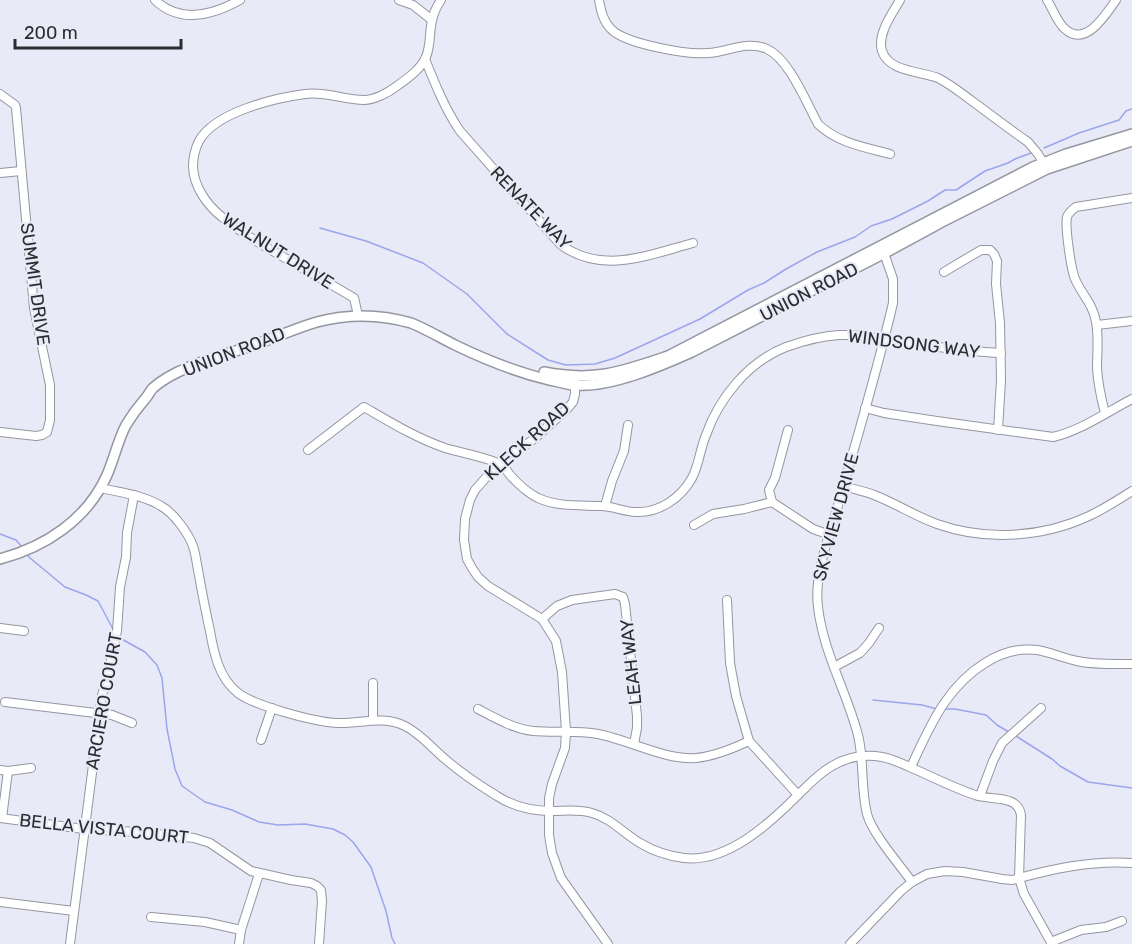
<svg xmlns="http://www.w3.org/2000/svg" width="1132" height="944" viewBox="0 0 1132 944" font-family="Rubik,sans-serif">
	<rect width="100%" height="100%" fill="#e8eaf7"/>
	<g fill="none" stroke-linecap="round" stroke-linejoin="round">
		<g stroke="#9ba5ed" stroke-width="1.5">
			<polyline points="1044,148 1079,133 1119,120 1126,111 1132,109"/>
			<polyline points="320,228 366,241 423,263 467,294 507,334 548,360 566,365 595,364 615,358 700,319 748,290 764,283 786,269 817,252 855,237 871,226 892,219 928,201 945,190 956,190 985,171 1008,163 1015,159 1031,153"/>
			<polyline points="0,534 16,540 22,547"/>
			<polyline points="26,553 30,558 65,587 86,595 98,601 114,631"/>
			<polyline points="118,637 145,652 157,665 162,678 167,729 175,769 182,786 205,802 232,810 259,822 278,825 305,824 333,829 345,835 353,842 371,867 386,911 392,938 395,944"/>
			<polyline points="873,700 922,705 937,709"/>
			<polyline points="945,709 955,709 986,715 997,725 1009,732"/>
			<polyline points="1016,736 1052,759 1060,766 1088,782 1132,788"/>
		</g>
		<g stroke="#9496a1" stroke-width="10">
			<g id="minor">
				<path d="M155,0C180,24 213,15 240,0"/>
				<polyline points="399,0 413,5 432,20"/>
				<path d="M599,0C601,11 603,21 611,29C625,44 688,55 708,53C728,52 747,40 767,49C789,59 806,102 818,124C838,143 864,147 890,154"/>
				<path d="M900,0C892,14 877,34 882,51C889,72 920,71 938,78C950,84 961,93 972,101C991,115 1009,129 1028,142L1038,154L1046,167"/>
				<path d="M1047,0C1053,9 1057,22 1065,29C1086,48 1106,14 1116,0"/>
				<path d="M425,59C435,84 445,109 460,131L561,245C603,275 648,255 693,243"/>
				<polyline points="0,94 15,105 16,108 34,308 50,385 50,420 47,432 42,435 36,436 0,432"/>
				<polyline points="0,173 21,171"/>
				<path d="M883,250L893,279V303C877,372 856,441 837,509C828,540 814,574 818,607C823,650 844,687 856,728C865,755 860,786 867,814C872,833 899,864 912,882"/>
				<polyline points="944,272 981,250 990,250 994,254 997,261 996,284 1000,323 1001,380 998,430"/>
				<path d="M358,315L354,298C327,282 299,266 271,250C254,240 237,230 222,217C207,205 194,187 193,167C193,158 195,149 199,141C215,112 275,98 305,94C325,91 344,100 364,100C375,100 389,92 397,86C408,78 421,69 426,57C431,45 429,33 432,21C433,14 437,6 441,0"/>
				<polyline points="1097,325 1132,321"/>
				<polyline points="575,382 575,394 573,402 567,409 534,439 499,463 475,490 470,500 465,519 464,540 467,559 472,568 478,577 488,586 542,619 556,641 562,672 566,731 565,748 552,784 549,798 549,835 552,853 561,878 608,944"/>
				<path d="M865,408L884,413L937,421L1053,437C1080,431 1107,412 1132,399"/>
				<path d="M1105,413C1101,398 1098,384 1097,368C1097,353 1099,337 1096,322C1093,304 1083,296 1076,281C1071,272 1065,227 1067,217C1069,212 1072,210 1076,207L1132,198"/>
				<polyline points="788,430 775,478 769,490 772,502 813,529 830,535"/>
				<path d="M308,450L364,407C390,422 416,438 445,448C462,453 481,456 498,463C504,465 506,470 510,475C518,484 528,493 538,498C558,507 580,505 601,506C613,506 624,512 636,512C659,513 681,498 692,478C699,465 700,449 706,435C719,398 748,362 786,347C803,341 820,336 839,335C858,334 878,338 897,341C932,346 966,352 1001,353"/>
				<path d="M843,486C853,489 864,491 874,495C895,503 915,516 937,524C985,541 1042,538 1089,516C1104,509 1118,500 1132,491"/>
				<path d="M101,488C122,493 143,495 161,506C174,513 188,533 193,546C196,555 197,566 199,575C202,594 206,612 210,631C214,654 219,678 238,693C255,706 315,722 337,723C361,724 382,715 405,726C421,734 432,748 445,759C461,773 479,785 497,796C514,807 532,811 552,811C565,811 579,809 592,813C611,818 624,834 640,843C653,851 669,856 684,858C727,863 769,824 797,796C808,785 818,774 832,766C847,757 864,754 882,757C893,759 903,764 914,769C935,778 956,789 978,796C993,800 1018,795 1021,815L1019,878L1024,894L1052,944"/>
				<polyline points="605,506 612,481 624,451 628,425"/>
				<polyline points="694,525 713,514 744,509 772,502"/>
				<polyline points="727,600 730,663 736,696 749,741 798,795"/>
				<polyline points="542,619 557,606 572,600 615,594 623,597 625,604 637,716 637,728 634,744"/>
				<polyline points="0,628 24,631"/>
				<polyline points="834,667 860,653 869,643 879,628"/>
				<polyline points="373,683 373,720"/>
				<polyline points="5,702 112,715 132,723"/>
				<path d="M478,709C495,718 514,729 533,731C555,733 577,730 598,734C629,740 664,760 696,758C715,756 732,749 749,741"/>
				<polyline points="261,740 272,708"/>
				<path d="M911,767C921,745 931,722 945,702C965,673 1000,645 1037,650C1050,652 1063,658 1077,661C1095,665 1114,664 1132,664"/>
				<polyline points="0,770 8,771 31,768"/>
				<polyline points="980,796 993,761 1002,743 1041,708"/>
				<polyline points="0,818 84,829 137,832 194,838 210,843 251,871 291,880 311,883 317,886 321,890 322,901 319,944"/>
				<polyline points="2,818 8,771"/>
				<polyline points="0,902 74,911"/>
				<polyline points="151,917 205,922 241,930"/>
				<polyline points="1051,942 1081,930 1106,927 1122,921"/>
				<polyline points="70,944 102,695 107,679 117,631 120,587 126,557 127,533 134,495"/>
				<polyline points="239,944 241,930 259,874"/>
				<path d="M850,944L901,891L912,882L927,874L945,871L963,872L1002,879L1012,880C1051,869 1092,860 1132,863"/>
			</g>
		</g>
		<g stroke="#9496a1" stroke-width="12">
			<g id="major">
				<path d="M544,372C594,382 621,372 668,356L1033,167L1066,154L1132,134"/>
				<path d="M0,559C45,547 87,520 107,475C114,459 118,440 126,425C132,415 138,407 145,399C148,396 150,391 153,388C177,366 226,355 257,344C277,337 296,328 317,322C347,314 380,314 411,323C426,329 441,338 455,345C486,360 516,372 549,380C557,381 567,385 575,385C610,388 661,366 692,352L885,253L942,222L1047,169L1132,141"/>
			</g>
		</g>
		<use href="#minor" stroke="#fff" stroke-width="8"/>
		<use href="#major" stroke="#fff" stroke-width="9"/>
	</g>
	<g text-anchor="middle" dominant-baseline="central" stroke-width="4.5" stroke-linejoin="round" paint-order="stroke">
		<g font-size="18" fill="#2b2b30" stroke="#e8eaf7">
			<text transform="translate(531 208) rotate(46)">RENATE WAY</text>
			<text transform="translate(278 251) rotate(32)">WALNUT DRIVE</text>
			<text transform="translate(35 284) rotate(82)">SUMMIT DRIVE</text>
			<text transform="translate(809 292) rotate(-27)">UNION ROAD</text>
			<text transform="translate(914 344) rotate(7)">WINDSONG WAY</text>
			<text transform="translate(234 352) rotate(-21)">UNION ROAD</text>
			<text transform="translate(527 441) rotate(-42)">KLECK ROAD</text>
			<text transform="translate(836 517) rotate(-75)">SKYVIEW DRIVE</text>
			<text transform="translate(631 662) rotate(-96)">LEAH WAY</text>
			<text transform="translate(104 701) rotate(-80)">ARCIERO COURT</text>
			<text transform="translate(104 829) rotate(6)">BELLA VISTA COURT</text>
		</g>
	</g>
	<path d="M15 39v9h166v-9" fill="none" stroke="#2b2b30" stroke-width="3"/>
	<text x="24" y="39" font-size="18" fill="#2b2b30" stroke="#e8eaf7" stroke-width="4.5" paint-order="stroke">200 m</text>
</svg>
